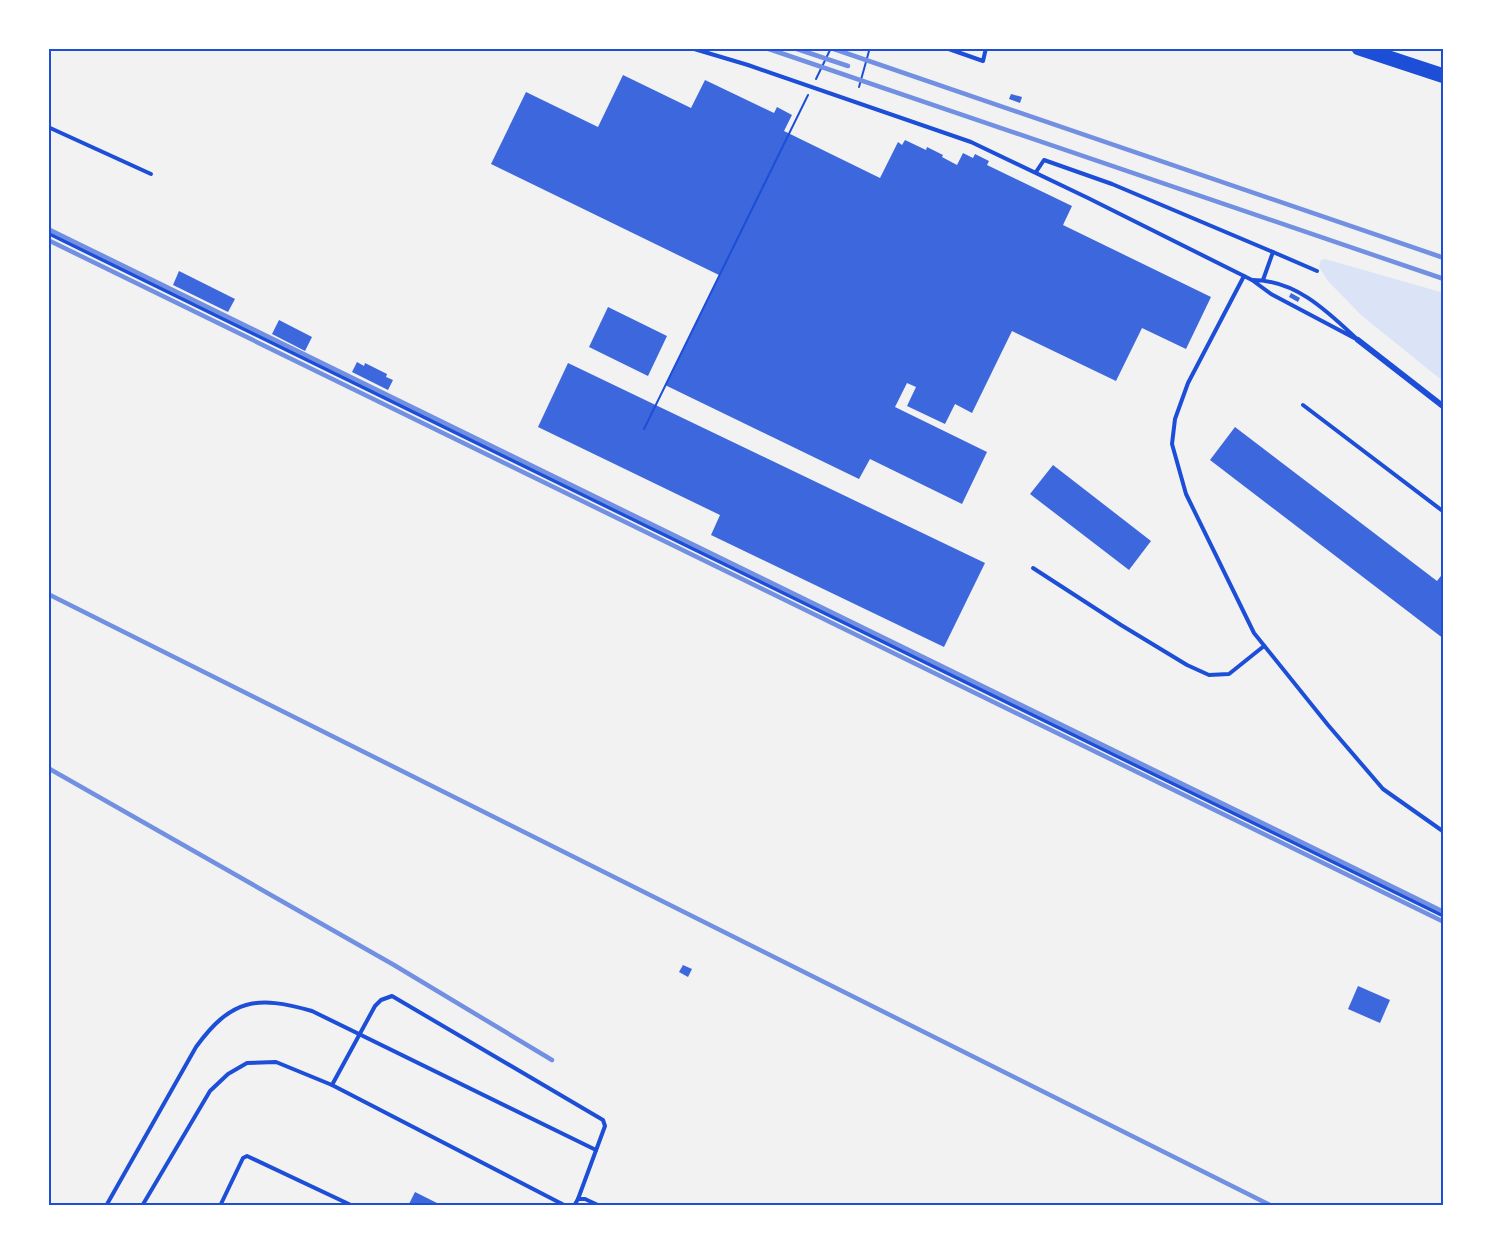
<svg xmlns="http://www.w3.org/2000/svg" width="1492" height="1254" viewBox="0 0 1492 1254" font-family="'Sofia Sans Condensed',sans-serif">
	<rect width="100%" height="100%" fill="#f2f2f2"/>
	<polygon fill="#dbe4f7" points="1325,259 1444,293 1444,382 1361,315 1328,281 1319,267 1321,260"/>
	<g fill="#3d67dc">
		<polygon points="623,75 691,108 705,80 774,113 777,107 792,115 784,131 880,178 898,142 902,145 905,140 926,150 927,147 943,155 942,157 957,165 963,153 973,158 975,154 989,161 987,165 1072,206 1063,225 1211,297 1186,349 1142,328 1116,381 1012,331 972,413 955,404 945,424 907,406 916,387 907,383 895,407 987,452 962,504 870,459 859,479 665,385 719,275 491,164 526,92 598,127"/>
		<polygon points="1011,94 1022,97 1020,103 1009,99"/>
		<polygon points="179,271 235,299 228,312 173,285"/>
		<polygon points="1291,293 1300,298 1298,302 1289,297"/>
		<polygon points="608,307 667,336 648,376 589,347"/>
		<polygon points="279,320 312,337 305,351 272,334"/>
		<polygon points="357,362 364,366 365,363 387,374 386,377 393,380 388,390 352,372"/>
		<polygon points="568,363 985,563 944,647 711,535 720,515 538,427"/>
		<polygon points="1235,427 1437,581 1444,572 1444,639 1210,460"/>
		<polygon points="1053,465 1151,541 1129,570 1030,494"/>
		<polygon points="683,965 692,969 688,977 679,972"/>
		<polygon points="1358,986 1390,1000 1380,1023 1348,1009"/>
		<polygon points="415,1192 443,1206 408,1206"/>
	</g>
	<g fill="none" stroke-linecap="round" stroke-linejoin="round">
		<g stroke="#1d4ed8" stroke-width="2">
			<polyline points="816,79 831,48"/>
			<polyline points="859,87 869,51 865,48"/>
			<polyline points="644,429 808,95"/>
		</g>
		<g stroke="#1d4ed8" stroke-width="4">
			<polyline points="691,48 748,65 971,142 1088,198 1252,280"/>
			<polyline points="946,48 983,61 986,48"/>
			<polyline points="48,127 151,174"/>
			<polyline points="1036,172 1044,160 1112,184 1273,252 1263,280"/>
			<polyline points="48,233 1444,916"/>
			<polyline points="1273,252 1317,271"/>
			<polyline points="1244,276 1188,383 1175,419 1172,444 1186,494 1254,633 1328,725 1383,789 1444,832"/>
			<path d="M1252,280C1296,280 1327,311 1358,340L1271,294Z"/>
			<polyline points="1303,405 1444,512"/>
			<polyline points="1033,568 1121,625 1187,665 1209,675 1229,674 1264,646"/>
			<polyline points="332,1085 375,1006 381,1000 392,996 603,1120 605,1126 578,1199"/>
			<path d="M106,1206L196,1047C231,999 256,995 312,1011L596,1150"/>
			<polyline points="142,1206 210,1091 228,1074 247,1063 276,1062 332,1085 566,1206"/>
			<polyline points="220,1206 243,1158 247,1156 353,1206"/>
			<polyline points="574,1206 578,1199 585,1199 600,1206"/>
		</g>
		<polyline stroke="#1d4ed8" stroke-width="6" points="1358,340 1444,407"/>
		<polyline stroke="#1d4ed8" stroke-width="15" points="1359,48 1444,76"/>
		<g stroke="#7290e2" stroke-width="4.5">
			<polyline points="766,48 1444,279"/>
			<polyline points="794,48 848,66"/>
			<polyline points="831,48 1444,258"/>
			<polyline points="48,229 1444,912"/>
			<polyline points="48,240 1444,922"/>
			<polyline points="48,594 1272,1206"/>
			<polyline points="48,768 394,965 552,1060"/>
		</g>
	</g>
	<rect width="1492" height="1254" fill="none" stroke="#ffffff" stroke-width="99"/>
	<rect x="50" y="50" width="1392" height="1154" fill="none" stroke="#1d4ed8" stroke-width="2"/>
</svg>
